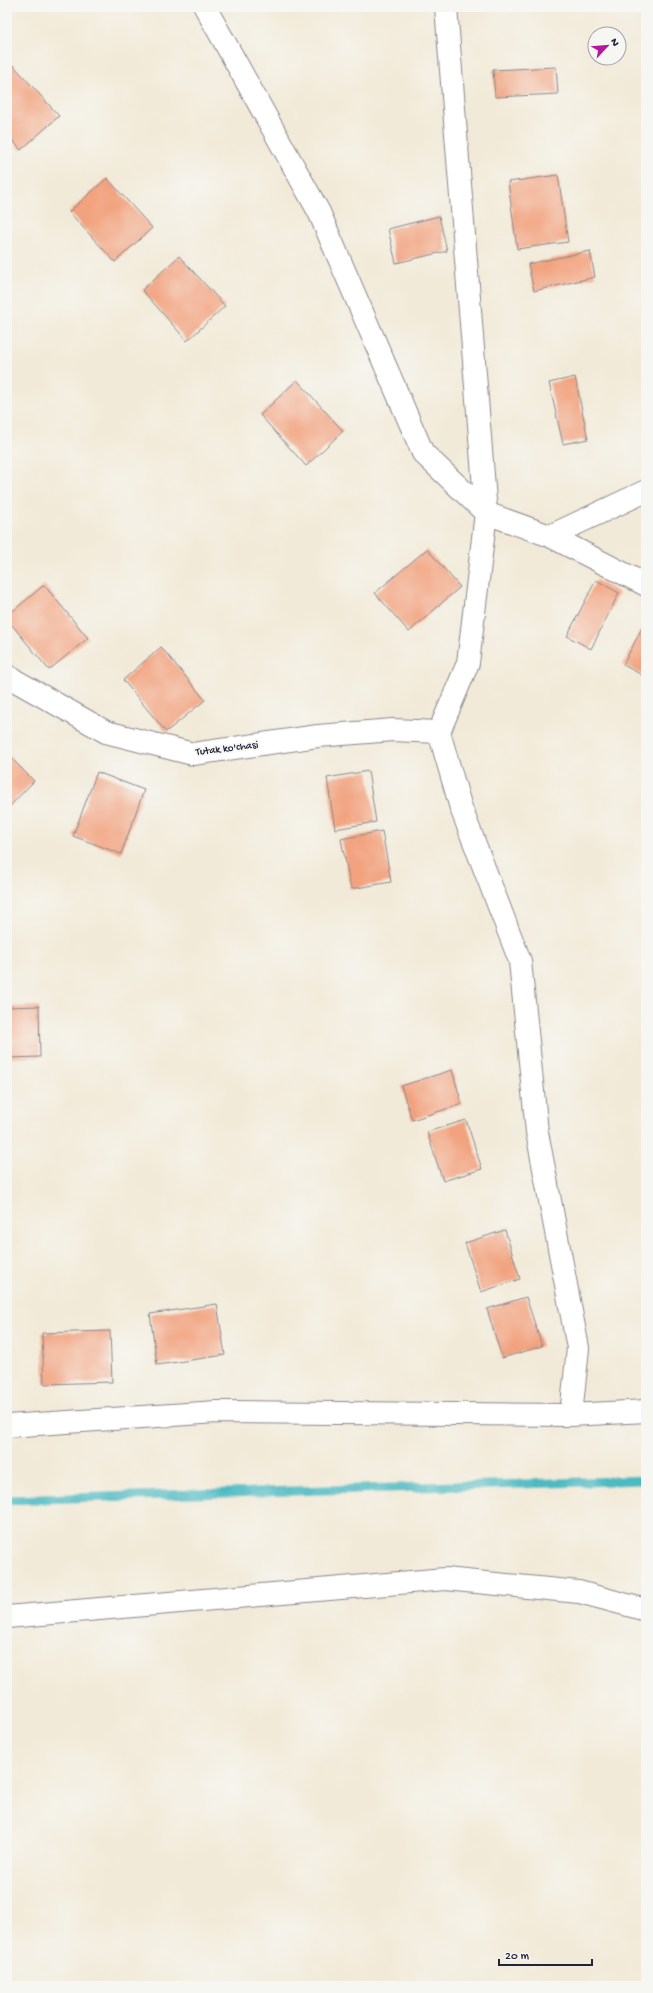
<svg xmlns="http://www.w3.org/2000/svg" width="653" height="1993" viewBox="0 0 653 1993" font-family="'Gochi Hand',sans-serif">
	<rect width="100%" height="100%" fill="#f6f6f2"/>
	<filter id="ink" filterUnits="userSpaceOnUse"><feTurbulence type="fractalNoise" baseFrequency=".025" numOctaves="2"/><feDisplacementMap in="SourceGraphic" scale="8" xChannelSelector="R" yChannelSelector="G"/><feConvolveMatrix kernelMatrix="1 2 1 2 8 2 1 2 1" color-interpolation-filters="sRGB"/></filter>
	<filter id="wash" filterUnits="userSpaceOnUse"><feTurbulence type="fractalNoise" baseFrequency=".012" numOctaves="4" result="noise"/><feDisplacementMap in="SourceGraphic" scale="16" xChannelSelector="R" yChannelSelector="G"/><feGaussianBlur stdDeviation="0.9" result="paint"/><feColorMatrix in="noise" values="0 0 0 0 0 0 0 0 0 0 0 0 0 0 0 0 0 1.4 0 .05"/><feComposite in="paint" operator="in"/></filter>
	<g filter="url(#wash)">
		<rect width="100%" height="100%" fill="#f2ead8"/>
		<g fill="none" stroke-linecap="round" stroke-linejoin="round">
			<polyline stroke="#4cbac2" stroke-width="9" points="7,1500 646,1480"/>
		</g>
		<g id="blocks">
			<g fill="#f2a27e">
				<polygon points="13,65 59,116 21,150 7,134 7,71"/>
				<polygon points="556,67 558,94 495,97 493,70"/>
				<polygon points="558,175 568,242 517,249 508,182"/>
				<polygon points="107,178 152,228 115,262 69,212"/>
				<polygon points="439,216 447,251 396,263 388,229"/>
				<polygon points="590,251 595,277 534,291 528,264"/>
				<polygon points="179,256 225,306 187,341 142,290"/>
				<polygon points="575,377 588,439 563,444 549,383"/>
				<polygon points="297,380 343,431 306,466 260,415"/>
				<polygon points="427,549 460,587 409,632 375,593"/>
				<polygon points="596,580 619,593 591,649 567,636"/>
				<polygon points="44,585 88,638 49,670 7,619 7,616"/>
				<polygon points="646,620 646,677 623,665"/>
				<polygon points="161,647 205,700 166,732 123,680"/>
				<polygon points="7,754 34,781 7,809"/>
				<polygon points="368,771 376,822 335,829 327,778"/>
				<polygon points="97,772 144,790 121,854 73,836"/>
				<polygon points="382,831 391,882 351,889 341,839"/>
				<polygon points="39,1006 40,1057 7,1058 7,1007"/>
				<polygon points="452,1070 462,1104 412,1120 401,1086"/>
				<polygon points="466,1120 482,1169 443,1181 427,1132"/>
				<polygon points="505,1230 520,1279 481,1292 465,1243"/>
				<polygon points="526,1297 542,1346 502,1358 487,1309"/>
				<polygon points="217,1304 225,1355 157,1365 150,1314"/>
				<polygon points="110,1331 112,1382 44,1384 42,1333"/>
			</g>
		</g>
	</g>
	<g filter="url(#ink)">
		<use href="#blocks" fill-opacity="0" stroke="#8a868a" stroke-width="1"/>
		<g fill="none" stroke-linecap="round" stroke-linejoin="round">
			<g stroke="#8a868a" stroke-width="24">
				<g id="minor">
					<polyline points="205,7 319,212 423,453 486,513 550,536 646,585"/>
					<polyline points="446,7 486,513 468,663 439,732 461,808 520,961 537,1132 578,1348 571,1415"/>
					<polyline points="550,536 646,491"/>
					<polyline points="7,676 106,732 193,754 318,736 393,730 439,732"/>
					<polyline points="7,1426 217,1412 571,1415 646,1411"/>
					<polyline points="7,1617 445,1579 579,1592 646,1610"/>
				</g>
			</g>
			<use href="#minor" stroke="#fff" stroke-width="22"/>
		</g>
	</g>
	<g text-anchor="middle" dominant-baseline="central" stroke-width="4" stroke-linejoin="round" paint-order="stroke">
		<g font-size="11" fill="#22223b" stroke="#f6f6f2">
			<text transform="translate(227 749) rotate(-7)">Tutak ko'chasi</text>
		</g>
	</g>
	<rect width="653" height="1993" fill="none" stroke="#f6f6f2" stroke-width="24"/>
	<g transform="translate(607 46) rotate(64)"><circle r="19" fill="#f6f6f2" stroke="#a1a1a9"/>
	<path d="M0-3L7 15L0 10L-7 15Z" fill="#b5179e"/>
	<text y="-6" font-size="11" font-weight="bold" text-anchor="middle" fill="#22223b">N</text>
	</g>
	<path d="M499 1959v6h93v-6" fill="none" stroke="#22223b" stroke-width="2"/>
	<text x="505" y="1959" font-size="12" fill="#22223b" stroke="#f6f6f2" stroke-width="3" paint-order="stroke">20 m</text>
</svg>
